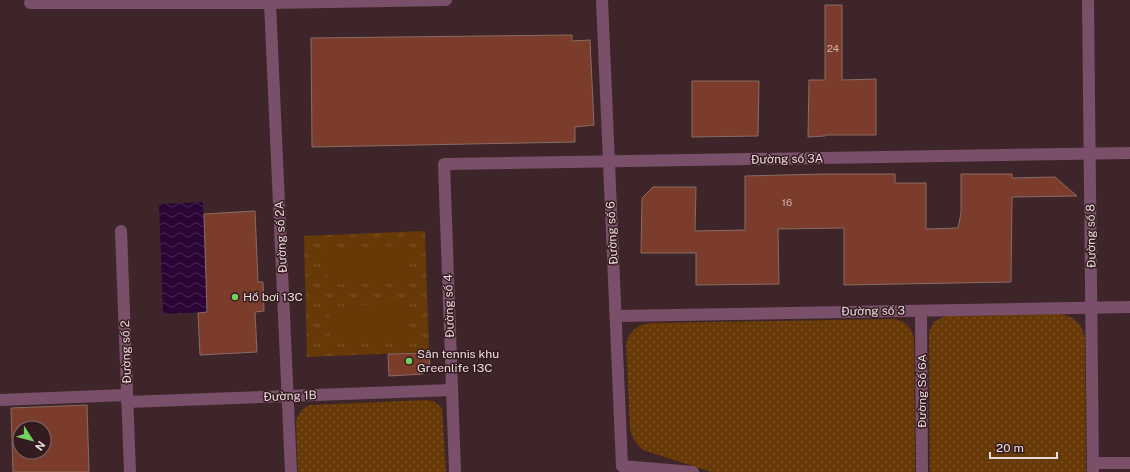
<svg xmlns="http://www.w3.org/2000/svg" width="1130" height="472" viewBox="0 0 1130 472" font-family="'Public Sans',sans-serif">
	<defs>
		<pattern id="grass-dots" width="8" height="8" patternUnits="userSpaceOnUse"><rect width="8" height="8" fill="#663906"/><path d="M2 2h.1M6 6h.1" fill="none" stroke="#7c552a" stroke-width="1.8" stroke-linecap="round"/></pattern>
		<pattern id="park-tufts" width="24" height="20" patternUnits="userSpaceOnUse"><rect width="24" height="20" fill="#663906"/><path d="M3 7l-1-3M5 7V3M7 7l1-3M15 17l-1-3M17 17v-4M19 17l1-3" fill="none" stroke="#7c552a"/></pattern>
		<pattern id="water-waves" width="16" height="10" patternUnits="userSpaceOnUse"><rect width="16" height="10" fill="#2b0536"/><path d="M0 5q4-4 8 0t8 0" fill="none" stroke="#4a2953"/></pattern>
	</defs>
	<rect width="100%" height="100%" fill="#3e2529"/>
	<g fill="url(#grass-dots)">
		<path d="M1060,314C1074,316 1081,323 1085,337L1086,472H930L929,332L934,322L945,316Z"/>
		<path d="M894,319C906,321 911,327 914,338L915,472H711L643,450C635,443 632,438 630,428L626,343C630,331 637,325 650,323Z"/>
		<path d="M427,400C434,401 438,403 442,409L446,472H298L296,421C299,412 303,407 311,405Z"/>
	</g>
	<polygon fill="url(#park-tufts)" points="425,231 429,352 307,357 304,236"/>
	<g fill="#663906">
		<polygon points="404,245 406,281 328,284 326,249"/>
		<polygon points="407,303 408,338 330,342 329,307"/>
	</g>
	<polygon fill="url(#water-waves)" points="203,202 207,312 163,314 159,204"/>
	<g fill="#7c3c2b" stroke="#896c65" fill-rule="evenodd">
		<polygon points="825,5 842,5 842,80 876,79 876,135 825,135 825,136 808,137 809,80 825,80"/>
		<polygon points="572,35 572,41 590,40 594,125 575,127 575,142 312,147 311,38"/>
		<polygon points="692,81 759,81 758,136 692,137"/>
		<polygon points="823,174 895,174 895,183 926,183 926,229 958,228 961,213 961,174 1012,174 1012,178 1055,177 1077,196 1012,197 1011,282 844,285 844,228 778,229 779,284 696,285 696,253 641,253 642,198 653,187 696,187 695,231 745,230 745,176"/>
		<polygon points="255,211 258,282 263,282 264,311 255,312 257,352 200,355 198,313 207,312 204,214"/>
		<polygon points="429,353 430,367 423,374 389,376 388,354"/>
		<path d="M87,405L89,472H13L11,408ZM20,428H44V452H20Z"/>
	</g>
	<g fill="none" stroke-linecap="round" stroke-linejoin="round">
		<g stroke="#7a4f69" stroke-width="12">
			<polyline points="602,0 622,466"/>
			<polyline points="1088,0 1093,472"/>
			<polyline points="30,3 270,3 446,0"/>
			<polyline points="270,3 291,472"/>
			<polyline points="121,231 130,472"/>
			<polyline points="921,311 922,472"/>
			<polyline points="616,316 1130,307"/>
			<polyline points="0,400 127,395"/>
			<polyline points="127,402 452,390"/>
			<polyline points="1093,463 1130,463"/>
			<polyline points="622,466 693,472"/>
			<polyline points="455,472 444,164 1130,153"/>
		</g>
	</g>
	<g fill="#72d25d" stroke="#331b1f" stroke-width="1.5">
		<circle cx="235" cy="297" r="4"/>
		<circle cx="409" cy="361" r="4"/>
	</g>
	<g text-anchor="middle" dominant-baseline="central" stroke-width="3" stroke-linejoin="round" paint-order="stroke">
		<g font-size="10" fill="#d1b4b1">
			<text x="833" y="48">24</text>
			<text x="787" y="202">16</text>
		</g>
		<g font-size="12" fill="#eddcde" stroke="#331b1f">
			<text transform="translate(787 159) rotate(-1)">Đường số 3A</text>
			<text transform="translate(612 233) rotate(-93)">Đường số 6</text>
			<text transform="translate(1091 236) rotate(-91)">Đường số 8</text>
			<text transform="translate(281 237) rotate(-93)">Đường số 2A</text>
			<text transform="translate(449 306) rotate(-92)">Đường số 4</text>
			<text transform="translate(873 311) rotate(-1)">Đường số 3</text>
			<text transform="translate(126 352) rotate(-92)">Đường số 2</text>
			<text transform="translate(922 391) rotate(-90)">Đường Số 6A</text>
			<text transform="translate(290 396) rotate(-2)">Đường 1B</text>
		</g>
		<g font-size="12" fill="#eddcde" stroke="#331b1f" text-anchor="start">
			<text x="243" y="297">Hồ bơi 13C</text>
			<text x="417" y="354">Sân tennis khu<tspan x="417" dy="14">Greenlife 13C</tspan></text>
		</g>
	</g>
	<g transform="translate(32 440) rotate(126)"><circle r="19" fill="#331b1f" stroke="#7d686b"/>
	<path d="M0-3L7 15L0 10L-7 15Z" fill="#72d25d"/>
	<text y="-6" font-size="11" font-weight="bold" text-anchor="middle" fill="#eddcde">N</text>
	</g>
	<path d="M990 452v6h67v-6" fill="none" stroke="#eddcde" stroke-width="2"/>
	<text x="996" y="452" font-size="12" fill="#eddcde" stroke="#331b1f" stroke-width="3" paint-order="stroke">20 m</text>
</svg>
